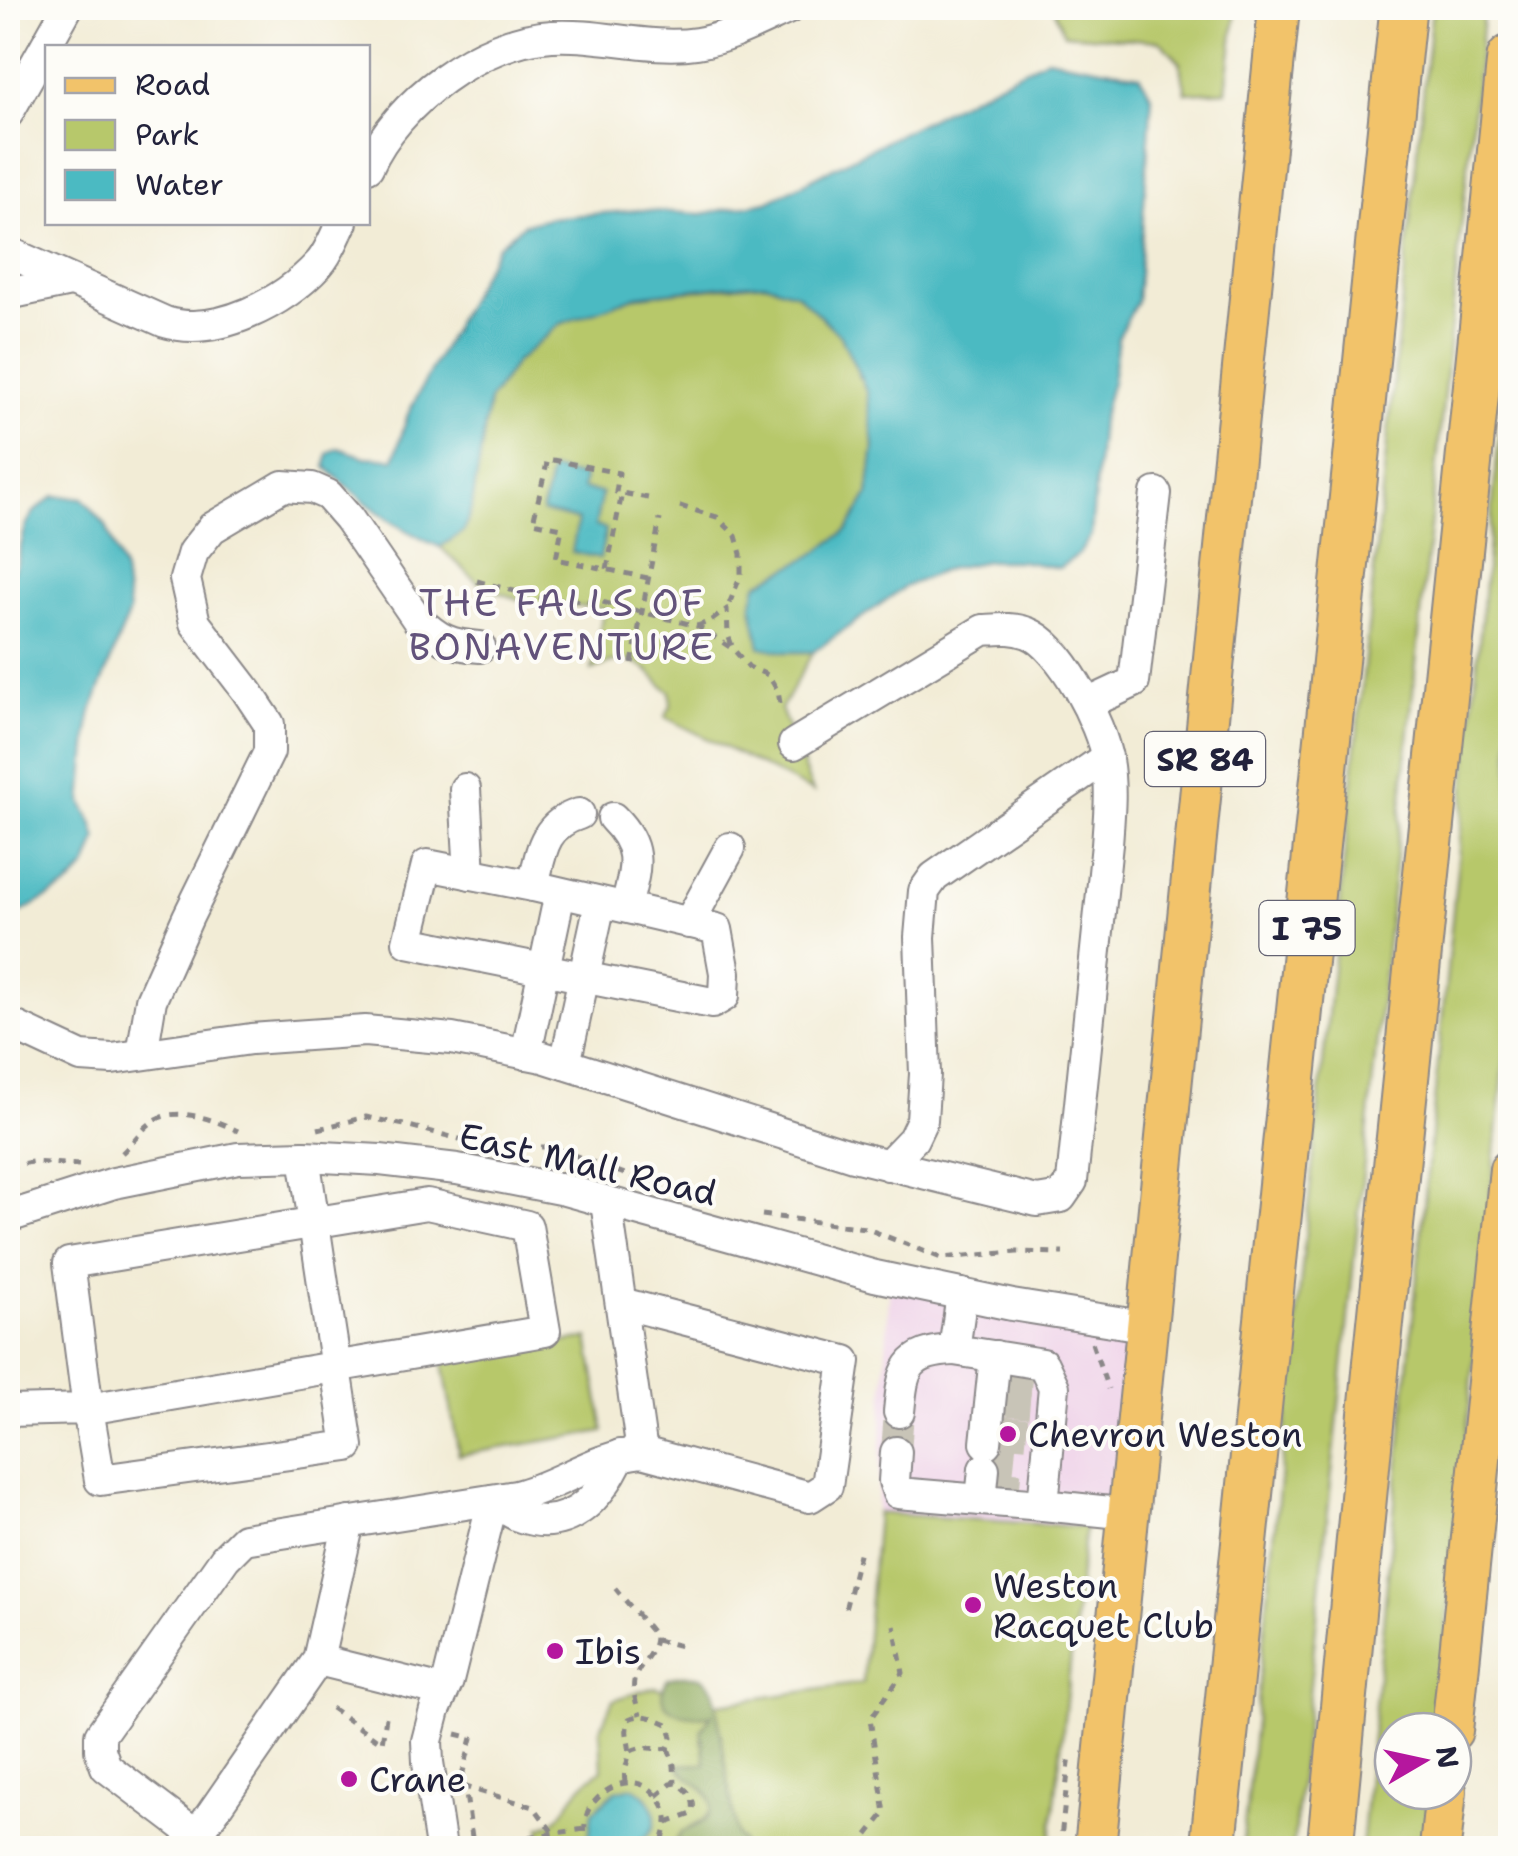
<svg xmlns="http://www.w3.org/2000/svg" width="1518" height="1856" viewBox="0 0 1518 1856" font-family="'Shantell Sans',sans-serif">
	<rect width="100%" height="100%" fill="#fdfcf7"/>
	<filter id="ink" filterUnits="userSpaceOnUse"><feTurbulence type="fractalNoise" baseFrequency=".01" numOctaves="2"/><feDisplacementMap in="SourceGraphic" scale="20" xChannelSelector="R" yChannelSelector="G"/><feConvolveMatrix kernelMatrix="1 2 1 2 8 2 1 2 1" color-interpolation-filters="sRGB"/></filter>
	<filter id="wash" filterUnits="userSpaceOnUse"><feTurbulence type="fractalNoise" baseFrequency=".0048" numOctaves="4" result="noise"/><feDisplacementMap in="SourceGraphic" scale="40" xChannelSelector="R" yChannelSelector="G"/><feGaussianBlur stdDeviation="2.25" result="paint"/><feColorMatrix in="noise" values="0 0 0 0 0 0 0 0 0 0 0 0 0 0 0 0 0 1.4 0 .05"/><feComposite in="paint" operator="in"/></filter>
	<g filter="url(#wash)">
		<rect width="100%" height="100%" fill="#f2ecd6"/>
		<polygon fill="#eed0e8" points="890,1279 1149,1327 1128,1529 877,1513"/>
		<g fill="#b7c86b" stroke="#6c7553" stroke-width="2.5">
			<polygon points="1053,8 1236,8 1226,91 1186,93 1180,62 1160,41 1064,34"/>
			<polygon points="1432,8 1484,8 1293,1848 1242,1848"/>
			<path d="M765,283L796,293L841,336L867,392L874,446L868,495L848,530L813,555L757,584L784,652H813L781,709L813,792L665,717L671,706L670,691C659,685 655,676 646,669C627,655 610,662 592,670L604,608L533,604L484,588L440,547L464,531L472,505L489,401L515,363L560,324L637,296Z"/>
			<polygon points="1510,328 1510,1007 1436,1731 1393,1731 1393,1791 1430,1791 1424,1848 1361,1848"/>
			<polygon points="588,1338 604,1431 459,1455 443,1363"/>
			<path d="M877,1513L1085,1527L1050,1848H708L732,1845L706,1764L678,1765C708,1794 734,1810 681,1832L672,1848H549L548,1843L542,1844L540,1827C561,1822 564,1809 576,1793C582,1784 593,1776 602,1769L600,1729L613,1700L655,1687L711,1705L863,1683Z"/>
		</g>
		<path fill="#91ac5f" stroke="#5a674d" stroke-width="2.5" d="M678,1676C698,1676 703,1673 714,1691L737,1837L742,1842V1848H672L681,1832C693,1827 708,1824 711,1808C714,1786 685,1782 678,1765L706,1764L701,1731L712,1714C692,1721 646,1712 668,1679Z"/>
		<g fill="#4bbac2" stroke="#366e7e" stroke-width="2.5">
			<path d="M1047,58L1139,75L1152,96L1137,301L1118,338L1112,382L1101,421L1091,535L1079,554L1059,568L1020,561H987L947,569L906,586L813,652H784L760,647L752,606L757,584L813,555L848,530L868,495L874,446L867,392L841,336L796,293L765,283L723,286L637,296L560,324L515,363L489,401L472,505L464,531L440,547C394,528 362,501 326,467L328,454L338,448L365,457L394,459L408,414L479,279L498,246L524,224L548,218L639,210L701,214L767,202Z"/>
			<polygon points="551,470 584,477 582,489 602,493 595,526 606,529 600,558 572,552 578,520 542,512"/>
			<polygon points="54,496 83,498 106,526 124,572 129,612 90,715 82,802 92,822 97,839 87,866 77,877 68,886 18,914 8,911 8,582 17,562 26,525 34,512"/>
			<path d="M632,1787C651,1795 664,1819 647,1836C639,1843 632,1841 625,1848H588L592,1812L616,1791Z"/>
		</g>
	</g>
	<g filter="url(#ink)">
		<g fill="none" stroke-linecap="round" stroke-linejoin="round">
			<g stroke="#c8c4b7" stroke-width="30" stroke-dasharray="30 15" stroke-linecap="butt">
				<polyline points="1002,1378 1034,1381"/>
				<polyline points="1000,1400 1032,1403"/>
				<polyline points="997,1430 1028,1433"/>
				<polyline points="896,1452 899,1412"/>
				<polyline points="985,1456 1026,1460"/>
				<polyline points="990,1485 1024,1488"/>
			</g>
			<g stroke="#8a8788" stroke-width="34">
				<g id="minor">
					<polyline points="8,113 67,8"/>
					<path d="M368,167C397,102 480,40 552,36C600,33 649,50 697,43C729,38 760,21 789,8"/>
					<path d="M8,252L165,322C217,338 284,302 319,264C329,253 335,236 342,222"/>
					<polyline points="8,294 70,281"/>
					<polyline points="1087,704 1134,682 1156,493"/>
					<polyline points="465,789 470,874"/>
					<path d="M613,818C644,849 635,869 626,907"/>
					<polygon points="427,865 533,886 717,929 725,973 724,996 712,1003 408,942"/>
					<path d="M533,886C541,854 542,825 579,814"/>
					<polyline points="689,923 730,848"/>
					<path d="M8,1023L81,1057L112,1059L251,1039L365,1031L452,1039L543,1057L853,1156L1037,1201L1061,1197L1072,1181L1107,844C1109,816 1112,788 1107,760C1102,725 1061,645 1028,633C1013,627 999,629 983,630L794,744"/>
					<path d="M142,1054L151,1000L188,917L269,752V724L247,691L195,623L185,579L193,552L212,528L283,486L312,488L328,495L348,518L417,619C439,640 450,645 480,647"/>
					<polyline points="526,1054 560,893"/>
					<polyline points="565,1064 600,903"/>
					<polyline points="888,1165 913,1139 922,1120 925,1074 920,937 924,891 934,877 1107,757"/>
					<polyline points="606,1202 642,1452"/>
					<polyline points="8,1217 114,1183 238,1158 304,1156 380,1160 457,1169 565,1190 875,1276 1012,1305 1149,1327"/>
					<polyline points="962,1294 954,1350 1043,1364 1054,1387 1043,1505 1130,1514"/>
					<path d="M8,1411L88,1409L545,1331L527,1226L427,1204L69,1263L88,1409L100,1480L348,1446C333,1349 318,1253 304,1156"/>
					<path d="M899,1412C903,1370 905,1352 954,1350"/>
					<polyline points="986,1443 995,1356"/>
					<polyline points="896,1452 894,1481 898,1493 981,1500"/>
					<polyline points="984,1469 981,1500 1043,1505"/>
					<path d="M493,1500C502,1506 511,1514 521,1517C571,1534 602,1495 620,1455"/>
					<polyline points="318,1660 443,1691"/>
					<path d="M197,1836L106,1767L100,1750V1735L225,1558L244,1539L516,1496C561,1485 592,1457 642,1452L810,1497L827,1486L845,1361L621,1303"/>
					<polyline points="188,1848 318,1660 349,1522"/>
					<polyline points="441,1848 428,1762 427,1741 435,1710 448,1681 493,1500"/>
				</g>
			</g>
			<g stroke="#8a8788" stroke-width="44">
				<g id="major">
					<polyline points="1452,1731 1510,1169"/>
					<polyline points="1095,1848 1279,8"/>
					<polyline points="1440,1848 1446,1791"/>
				</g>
			</g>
			<g stroke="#8a8788" stroke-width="49">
				<g id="highway">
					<polyline points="1213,1848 1403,8"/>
					<polyline points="1330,1848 1376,1367 1510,58"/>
				</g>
			</g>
			<g stroke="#8a8788" stroke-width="5" stroke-dasharray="8 8" stroke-linecap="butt">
				<polyline points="680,506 717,517 736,536 741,554 741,575 727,609"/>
				<polyline points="607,569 622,493"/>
				<polyline points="648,578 556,559 562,528 533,522 548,459 619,473 616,492 648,498"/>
				<polyline points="477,581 540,598 602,602 697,626 733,649 749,667 768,675 778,691 781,709"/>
				<polyline points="697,626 711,621 727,609 728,635 732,646"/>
				<polyline points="632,663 660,519"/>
				<polyline points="318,1129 366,1117 409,1126 463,1140"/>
				<polyline points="493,1147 544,1147 563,1151 646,1182"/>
				<path d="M122,1153C132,1144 140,1131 151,1123C173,1104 216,1120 238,1131"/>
				<polyline points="8,1166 32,1162 79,1165"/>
				<polyline points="762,1215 865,1228 941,1258 1017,1252 1063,1253"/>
				<polyline points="1092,1343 1108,1389"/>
				<path d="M615,1588L655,1636C655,1655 638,1664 634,1681C632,1692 637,1705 640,1715"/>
				<polyline points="844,1606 846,1606 860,1550"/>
				<polyline points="656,1640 686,1647"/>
				<polyline points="331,1708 382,1743 386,1717"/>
				<polyline points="456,1734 472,1738 463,1772 465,1787"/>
				<polyline points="668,1748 674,1765 675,1784"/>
				<path d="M625,1782C623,1770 627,1766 629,1755C631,1741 623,1735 629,1719C642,1712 657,1719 669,1725L672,1738L668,1748C654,1751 644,1744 631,1751"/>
				<path d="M657,1796L671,1784L677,1783C688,1790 697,1800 692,1814L667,1823"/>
				<polyline points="472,1837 465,1787 534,1807 553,1833 555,1848"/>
				<polyline points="513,1839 585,1829"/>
				<path d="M584,1848C585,1836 583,1820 589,1809C604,1785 636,1771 656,1795C661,1801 666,1809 667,1817C668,1828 662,1838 661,1848"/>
				<polyline points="861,1848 860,1845 885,1813 870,1719 903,1673 894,1625"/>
				<polyline points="1060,1848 1070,1753"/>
			</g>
			<use href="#minor" stroke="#fff" stroke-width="30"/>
			<use href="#major" stroke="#f2c36a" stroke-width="40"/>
			<use href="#highway" stroke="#f2c36a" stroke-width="45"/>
		</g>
	</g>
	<g fill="#b5179e" stroke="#fdfcf7" stroke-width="4">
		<circle cx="1008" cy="1434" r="10"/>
		<circle cx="973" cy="1605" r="10"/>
		<circle cx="555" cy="1651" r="10"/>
		<circle cx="349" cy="1779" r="10"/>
	</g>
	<g text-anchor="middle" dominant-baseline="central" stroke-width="8" stroke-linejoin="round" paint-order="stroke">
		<g fill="#fdfcf7" stroke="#646373" stroke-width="2.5">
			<rect x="1145" y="732" width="120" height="54" rx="8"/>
			<rect x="1259.5" y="901" width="95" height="54" rx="8"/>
		</g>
		<g font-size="32" font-weight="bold" fill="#22223b">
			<text x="1205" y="759">SR 84</text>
			<text x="1307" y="928">I 75</text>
		</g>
		<g font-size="35" fill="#22223b" stroke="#fdfcf7">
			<text transform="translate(588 1164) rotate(13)">East Mall Road</text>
		</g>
		<g font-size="35" fill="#22223b" stroke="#fdfcf7" text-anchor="start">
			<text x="1028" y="1434">Chevron Weston</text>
			<text x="993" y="1585">Weston<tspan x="993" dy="40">Racquet Club</tspan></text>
			<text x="575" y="1651">Ibis</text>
			<text x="369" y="1779">Crane</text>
		</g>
		<g font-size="38" letter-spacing="2.5" fill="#63537b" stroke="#fdfcf7">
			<text x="562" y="602">THE FALLS OF<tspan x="562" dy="44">BONAVENTURE</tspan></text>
		</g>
	</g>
	<rect width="1518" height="1856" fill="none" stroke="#fdfcf7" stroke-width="40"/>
	<rect x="45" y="45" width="325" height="180" fill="#fdfcf7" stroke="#a5a5ac" stroke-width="2.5"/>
	<rect x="65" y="78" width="50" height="15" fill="#f2c36a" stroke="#a5a5ac" stroke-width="2.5"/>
	<text x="135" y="95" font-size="30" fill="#22223b">Road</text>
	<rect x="65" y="120" width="50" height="30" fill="#b7c86b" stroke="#a5a5ac" stroke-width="2.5"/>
	<text x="135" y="145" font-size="30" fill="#22223b">Park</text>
	<rect x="65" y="170" width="50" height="30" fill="#4bbac2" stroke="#a5a5ac" stroke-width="2.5"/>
	<text x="135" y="195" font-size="30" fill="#22223b">Water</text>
	<g transform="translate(1423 1761) rotate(81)"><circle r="48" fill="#fdfcf7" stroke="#a5a5ac" stroke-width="2.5"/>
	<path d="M0-8L18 38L0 25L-18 38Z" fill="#b5179e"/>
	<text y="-15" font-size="28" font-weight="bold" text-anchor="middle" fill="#22223b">N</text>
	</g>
</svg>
